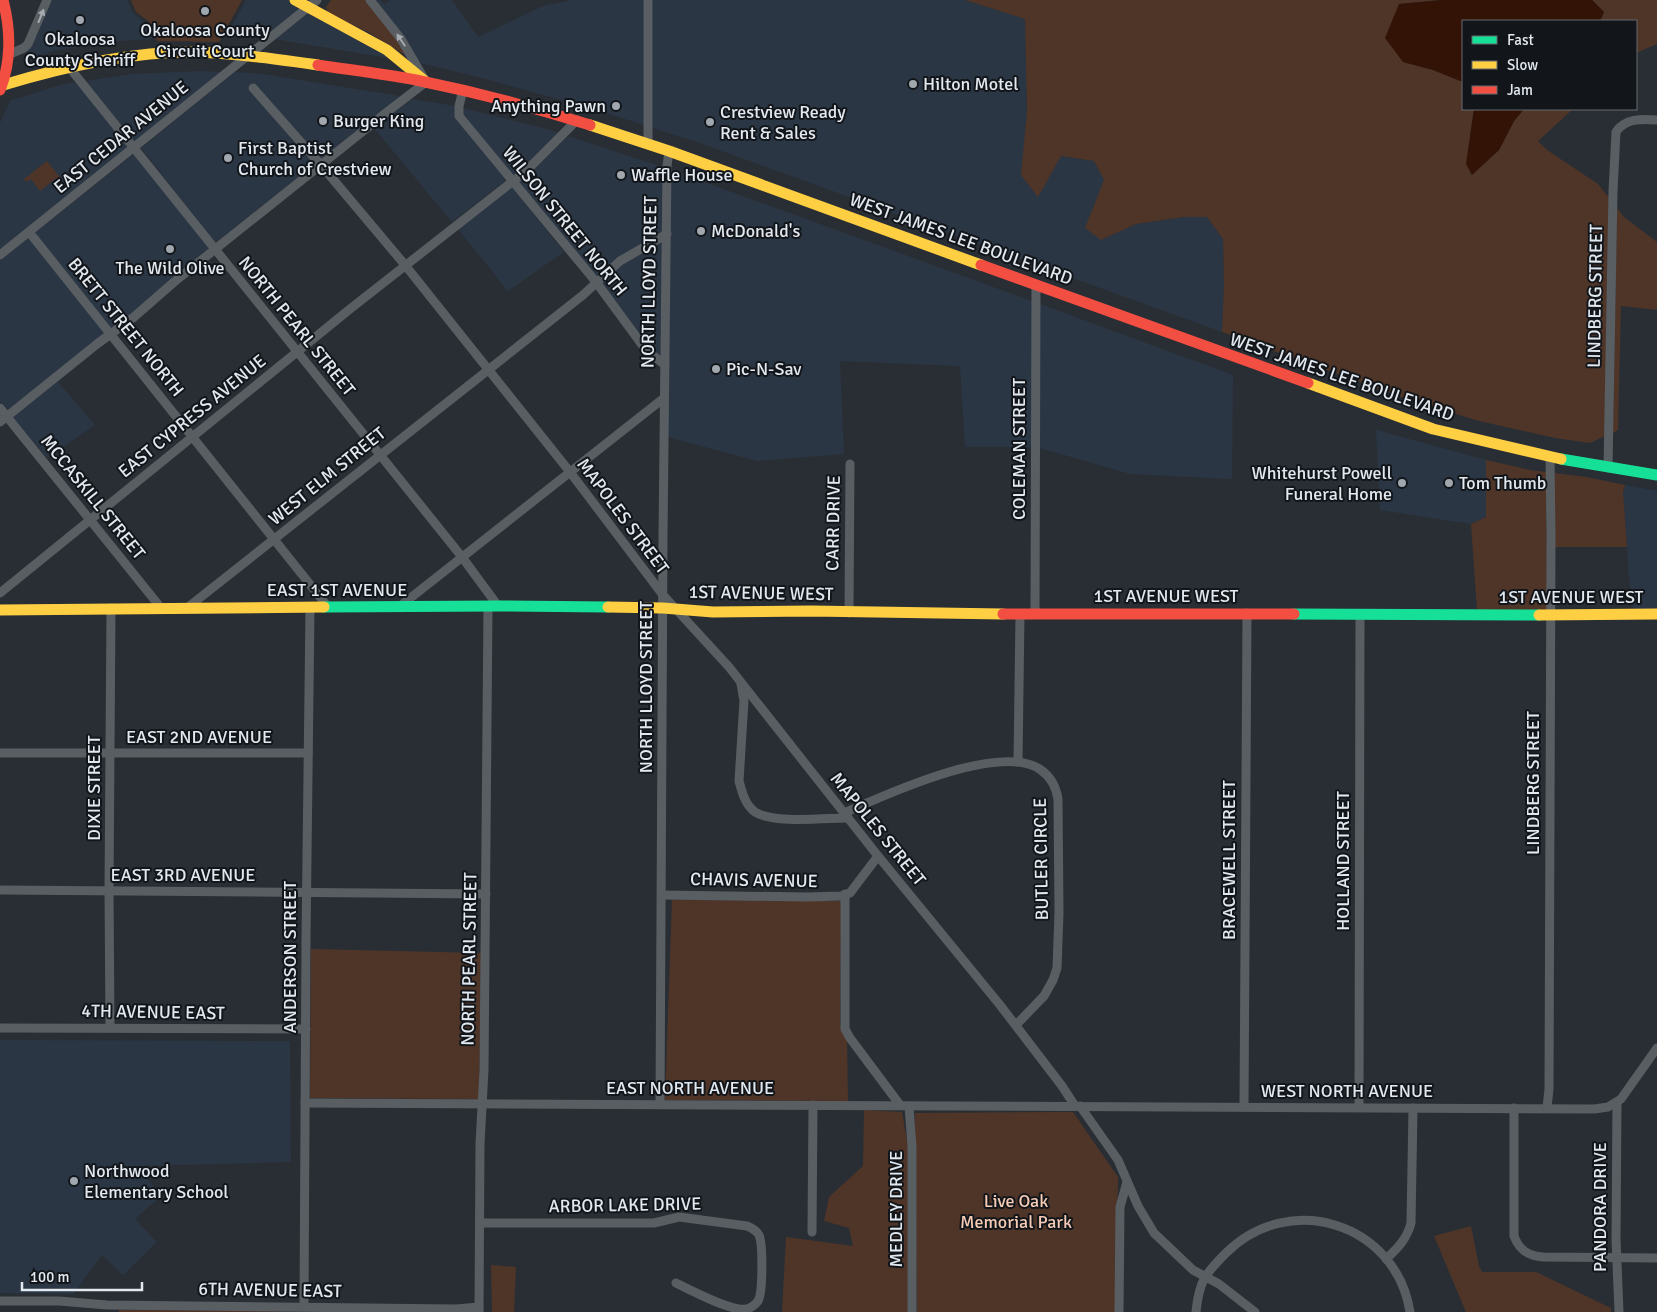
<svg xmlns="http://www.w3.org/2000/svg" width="1657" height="1312" viewBox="0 0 1657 1312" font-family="Signika,sans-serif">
	<rect width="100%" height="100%" fill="#292e34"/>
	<g fill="#2b3644">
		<polygon points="52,0 127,0 133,13 145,23 152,39 120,41 56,50 32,58 28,50 38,33"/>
		<polygon points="246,0 287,0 300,8 264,37 226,37"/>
		<polygon points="375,0 380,0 384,4 391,0 452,0 478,37 543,6 572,0 644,0 644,125 590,108 486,79 420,63"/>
		<polygon points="652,0 965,0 1025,19 1027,111 1022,175 1038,196 1060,156 1094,161 1104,180 1097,200 1101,240 1136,224 1184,217 1207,217 1223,239 1224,285 1222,332 697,142 652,128"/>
		<polygon points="309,13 385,54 389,58 275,39"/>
		<polygon points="202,71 221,72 135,142 85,81 132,74"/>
		<polygon points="235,72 262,74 400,96 321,159 253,82 247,88 315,164 215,243 141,148"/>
		<polygon points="76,82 128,147 0,250 0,123 10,101 60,85"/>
		<polygon points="412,99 455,106 456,119 506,180 452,222 374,128"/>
		<polygon points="463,108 547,129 559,133 523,167 513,175 463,114"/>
		<polygon points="568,136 663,167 663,232 619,257 596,276 519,182"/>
		<polygon points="134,154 209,248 171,278 132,314 112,329 35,233"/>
		<polygon points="671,170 1032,301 1032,447 965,447 960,366 840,361 844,454 757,461 668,437 668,400 670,399 668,396 669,366 670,364 669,362 670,279 671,237 672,236 671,233"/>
		<polygon points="512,187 564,252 508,291 458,229"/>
		<polygon points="28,238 105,334 8,410 0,401 0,261"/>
		<polygon points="663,242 660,356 635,329 601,283 622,265"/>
		<polygon points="1040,304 1233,375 1232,479 1130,474 1040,448"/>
		<polygon points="101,347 58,382 95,425 47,458 13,417"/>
		<polygon points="1376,429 1391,434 1486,460 1486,517 1471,524 1380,510"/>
		<polygon points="1625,485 1657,491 1657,609 1633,609 1629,577 1623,492"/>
		<polygon points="0,1040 290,1041 291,1162 138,1166 161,1196 135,1219 157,1242 123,1275 102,1255 73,1294 0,1293"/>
	</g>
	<g fill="#4f3528">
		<polygon points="131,0 242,0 219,42 157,41 148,21 136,12"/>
		<polygon points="331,0 367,0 399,39 405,55 368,32 328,13 326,7"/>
		<polygon points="965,0 1441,0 1399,4 1403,62 1433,70 1463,82 1463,109 1474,109 1470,135 1471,175 1499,150 1514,121 1524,109 1573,109 1538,141 1547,150 1598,184 1609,198 1605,436 1590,443 1555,438 1479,421 1407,399 1222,332 1224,285 1223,239 1207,217 1184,217 1136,224 1101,240 1085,228 1104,180 1094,161 1061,156 1038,197 1021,175 1027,111 1025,19"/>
		<polygon points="1592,0 1657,0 1657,44 1636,53 1636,21 1600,21 1604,12"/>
		<polygon points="47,161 62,180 60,182 56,178 40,191 31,179 26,182 24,179"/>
		<polygon points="1617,208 1624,217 1657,242 1657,310 1621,306 1618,430 1613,433"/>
		<polygon points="1486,460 1530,470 1546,472 1547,610 1477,610 1471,524 1486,517"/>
		<polygon points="1554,473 1586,477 1625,485 1623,492 1627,547 1555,547"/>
		<polygon points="672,900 841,901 840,1023 842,1031 847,1041 848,1101 665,1100"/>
		<polygon points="311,949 481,953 479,1099 310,1098"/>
		<polygon points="864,1110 902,1112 908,1147 908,1312 782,1312 786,1237 853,1246 849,1228 824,1221 829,1197 863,1166"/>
		<polygon points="1073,1112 1118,1177 1116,1312 917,1312 915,1113"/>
		<polygon points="1471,1226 1479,1266 1482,1272 1536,1272 1611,1308 1611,1312 1466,1312 1434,1236"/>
		<polygon points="491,1265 516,1267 514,1312 492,1312"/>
		<polygon points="119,1310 146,1310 314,1312 119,1312"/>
	</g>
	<g fill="#321305">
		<polygon points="1441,0 1592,0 1604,12 1600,21 1463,21 1463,82 1433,70 1403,62 1385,38 1399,4"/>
		<polygon points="1474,109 1524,109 1514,121 1499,150 1472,175 1466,164"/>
	</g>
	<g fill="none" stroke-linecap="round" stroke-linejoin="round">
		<g stroke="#595e63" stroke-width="9">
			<polyline points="10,54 24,48 28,44 47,0"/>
			<polyline points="69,67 462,557 498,606"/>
			<polyline points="253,88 321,165 405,265 570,472 663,595 729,667 878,856 1000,1005 1062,1086 1075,1106"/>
			<polyline points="463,90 459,106 459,116 596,282 646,350 665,365"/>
			<polyline points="648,143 648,0"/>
			<polyline points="29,232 328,607"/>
			<polyline points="0,255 317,0"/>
			<polyline points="0,408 161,608"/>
			<polyline points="0,422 97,344 134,317 174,282 387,112 426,82 401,39 370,0"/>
			<path d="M1608,468L1613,191L1616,132C1625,118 1642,119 1657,120"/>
			<polyline points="0,593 350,309 526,171 577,120"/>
			<polyline points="399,607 664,398"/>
			<polyline points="187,608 583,295 620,261 667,234"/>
			<polyline points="849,613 850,464"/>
			<polyline points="1035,614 1036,285"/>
			<path d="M741,684L744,701L739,781C742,792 745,805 755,812C773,824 826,818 848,818"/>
			<polyline points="0,753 308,753"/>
			<polyline points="1018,762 1020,614"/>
			<path d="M844,813C885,795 1001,741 1041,770C1051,777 1056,787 1058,799L1059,913L1057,968L1053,980L1044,996L1016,1025"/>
			<polyline points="0,890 486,894"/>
			<polyline points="845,894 845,1029 850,1038 900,1105"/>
			<polyline points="662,895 808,897 841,896 850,893 878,856"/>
			<polyline points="0,1028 306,1029"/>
			<polyline points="110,1028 109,890 111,608"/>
			<polyline points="305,1103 1594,1109 1608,1107 1621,1099 1657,1048"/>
			<polyline points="1617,1103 1616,1239 1619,1312"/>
			<polyline points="660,1104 663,536 667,166 669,151"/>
			<polyline points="909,1106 912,1147 912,1312"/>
			<polyline points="1080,1106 1118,1160 1138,1206 1154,1233 1193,1270 1219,1284 1255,1312"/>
			<polyline points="1244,1107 1247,613"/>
			<polyline points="1359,1107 1360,615"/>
			<path d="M1514,1108V1236C1519,1250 1528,1256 1543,1257L1657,1258"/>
			<polyline points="1547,1108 1549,1089 1551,535 1550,457"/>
			<path d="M480,1223H654L679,1217L747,1226C752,1228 756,1230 759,1235C763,1244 763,1293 758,1301C756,1304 750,1309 746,1309C732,1312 690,1290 676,1283"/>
			<polyline points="812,1232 813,1105"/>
			<path d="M1386,1259C1397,1249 1407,1239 1411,1223L1413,1108"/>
			<polyline points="0,1301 59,1301 107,1305 456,1309 479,1307"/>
			<polyline points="304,1307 306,940 310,608"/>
			<polyline points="479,1312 480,1144 484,1070 488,606"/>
			<polyline points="1119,1312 1120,1207 1127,1182"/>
			<path d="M1196,1312C1199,1281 1205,1274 1226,1253C1289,1190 1396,1223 1410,1312"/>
		</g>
		<g stroke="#16e098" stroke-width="11">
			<polyline points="1561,459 1657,475"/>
			<polyline points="324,607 498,606 608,607"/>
			<polyline points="1294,614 1539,615"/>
		</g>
		<g stroke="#ffcf43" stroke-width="11">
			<polyline points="295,0 387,50 426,82"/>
			<path d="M0,86C62,67 127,52 192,52C235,53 276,59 318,65"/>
			<polyline points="590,125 669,151 981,265"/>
			<polyline points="1308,383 1433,429 1561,459"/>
			<polyline points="608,607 663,608 713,612 812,611 1003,614"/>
			<polyline points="0,610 324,607"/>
			<polyline points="1539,615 1657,614"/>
		</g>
		<g stroke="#f24e42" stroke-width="11">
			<path d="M318,65C351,70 384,74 416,80C475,92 533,107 590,125"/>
			<path d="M0,90C12,60 11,31 3,0"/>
			<polyline points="981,265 1308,383"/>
			<polyline points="1003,614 1294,614"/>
		</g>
	</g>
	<defs><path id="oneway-solid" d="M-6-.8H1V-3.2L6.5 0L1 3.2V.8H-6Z" transform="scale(1.25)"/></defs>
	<g fill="#a4aab0">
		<use href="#oneway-solid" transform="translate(41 16) rotate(-68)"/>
		<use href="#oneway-solid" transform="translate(401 40) rotate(-124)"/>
	</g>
	<g fill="#a1a7ae" stroke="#12161a" stroke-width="2">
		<circle cx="205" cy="11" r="5"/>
		<circle cx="80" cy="20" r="5"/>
		<circle cx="913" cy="84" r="5"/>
		<circle cx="616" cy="106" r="5"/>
		<circle cx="323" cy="121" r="5"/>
		<circle cx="710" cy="122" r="5"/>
		<circle cx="228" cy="158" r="5"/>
		<circle cx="621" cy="175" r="5"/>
		<circle cx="701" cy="231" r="5"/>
		<circle cx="170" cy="249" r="5"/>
		<circle cx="716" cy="369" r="5"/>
		<circle cx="1402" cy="483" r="5"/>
		<circle cx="1449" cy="483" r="5"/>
		<circle cx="74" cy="1181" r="5"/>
	</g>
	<g text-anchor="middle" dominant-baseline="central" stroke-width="4" stroke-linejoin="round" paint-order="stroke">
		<g font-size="18" fill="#e2e8ef" stroke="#12161a" text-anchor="start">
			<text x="205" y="30" text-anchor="middle">Okaloosa County<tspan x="205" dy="21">Circuit Court</tspan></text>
			<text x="80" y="39" text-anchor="middle">Okaloosa<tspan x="80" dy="21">County Sheriff</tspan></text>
			<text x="923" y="84">Hilton Motel</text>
			<text x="606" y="106" text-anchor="end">Anything Pawn</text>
			<text x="720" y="112">Crestview Ready<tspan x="720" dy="21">Rent &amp; Sales</tspan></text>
			<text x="333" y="121">Burger King</text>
			<text x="238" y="148">First Baptist<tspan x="238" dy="21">Church of Crestview</tspan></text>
			<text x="631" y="175">Waffle House</text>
			<text x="711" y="231">McDonald's</text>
			<text x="170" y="268" text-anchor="middle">The Wild Olive</text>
			<text x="726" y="369">Pic-N-Sav</text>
			<text x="1392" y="473" text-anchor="end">Whitehurst Powell<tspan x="1392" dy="21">Funeral Home</tspan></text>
			<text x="1459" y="483">Tom Thumb</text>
			<text x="84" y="1171">Northwood<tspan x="84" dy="21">Elementary School</tspan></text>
		</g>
		<g font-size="18" fill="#e2e8ef" stroke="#12161a">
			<text transform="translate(121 137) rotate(-39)">EAST CEDAR AVENUE</text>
			<text transform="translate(565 221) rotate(51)">WILSON STREET NORTH</text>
			<text transform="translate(961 239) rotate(20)">WEST JAMES LEE BOULEVARD</text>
			<text transform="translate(649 282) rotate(-89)">NORTH LLOYD STREET</text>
			<text transform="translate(1595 296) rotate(-89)">LINDBERG STREET</text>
			<text transform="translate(297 326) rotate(51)">NORTH PEARL STREET</text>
			<text transform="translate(126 327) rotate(51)">BRETT STREET NORTH</text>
			<text transform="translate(1342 377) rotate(19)">WEST JAMES LEE BOULEVARD</text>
			<text transform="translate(192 416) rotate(-39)">EAST CYPRESS AVENUE</text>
			<text transform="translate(1019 449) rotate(-90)">COLEMAN STREET</text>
			<text transform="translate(327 476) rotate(-39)">WEST ELM STREET</text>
			<text transform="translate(93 497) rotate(51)">MCCASKILL STREET</text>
			<text transform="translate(623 516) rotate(53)">MAPOLES STREET</text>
			<text transform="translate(833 523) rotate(-89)">CARR DRIVE</text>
			<text x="337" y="590">EAST 1ST AVENUE</text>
			<text transform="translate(761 593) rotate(1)">1ST AVENUE WEST</text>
			<text x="1166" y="596">1ST AVENUE WEST</text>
			<text x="1571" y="597">1ST AVENUE WEST</text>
			<text transform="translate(646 687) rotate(-90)">NORTH LLOYD STREET</text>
			<text x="199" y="737">EAST 2ND AVENUE</text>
			<text transform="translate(1533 783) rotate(-90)">LINDBERG STREET</text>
			<text transform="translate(94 788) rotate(-90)">DIXIE STREET</text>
			<text transform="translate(878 829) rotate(51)">MAPOLES STREET</text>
			<text transform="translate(1041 859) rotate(-91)">BUTLER CIRCLE</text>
			<text transform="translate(1229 860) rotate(-90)">BRACEWELL STREET</text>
			<text transform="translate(1343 861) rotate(-90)">HOLLAND STREET</text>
			<text x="183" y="875">EAST 3RD AVENUE</text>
			<text transform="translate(754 880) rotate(1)">CHAVIS AVENUE</text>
			<text transform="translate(290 957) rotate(-90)">ANDERSON STREET</text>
			<text transform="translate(469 959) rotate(-89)">NORTH PEARL STREET</text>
			<text transform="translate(153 1012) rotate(1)">4TH AVENUE EAST</text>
			<text x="690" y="1088">EAST NORTH AVENUE</text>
			<text x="1347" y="1091">WEST NORTH AVENUE</text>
			<text transform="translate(625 1205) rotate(-1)">ARBOR LAKE DRIVE</text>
			<text transform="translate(1600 1207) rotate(-90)">PANDORA DRIVE</text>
			<text transform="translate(896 1209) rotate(-90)">MEDLEY DRIVE</text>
			<text transform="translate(270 1290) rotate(1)">6TH AVENUE EAST</text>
		</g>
		<g font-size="18" fill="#f7ccb6" stroke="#12161a">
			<text x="1016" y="1201">Live Oak<tspan x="1016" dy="21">Memorial Park</tspan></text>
		</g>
	</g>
	<rect x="1462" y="20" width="175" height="90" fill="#12161a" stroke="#656a6f"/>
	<rect x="1472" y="36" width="25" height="8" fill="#16e098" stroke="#656a6f"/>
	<text x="1507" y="45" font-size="15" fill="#e2e8ef">Fast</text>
	<rect x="1472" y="61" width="25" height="8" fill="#ffcf43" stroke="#656a6f"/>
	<text x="1507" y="70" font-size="15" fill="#e2e8ef">Slow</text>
	<rect x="1472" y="86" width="25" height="8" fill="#f24e42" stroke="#656a6f"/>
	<text x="1507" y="95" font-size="15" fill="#e2e8ef">Jam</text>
	<path d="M22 1282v8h120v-8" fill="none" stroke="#e2e8ef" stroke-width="2.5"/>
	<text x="30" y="1282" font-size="15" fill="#e2e8ef" stroke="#12161a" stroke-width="4" paint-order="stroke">100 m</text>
</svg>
